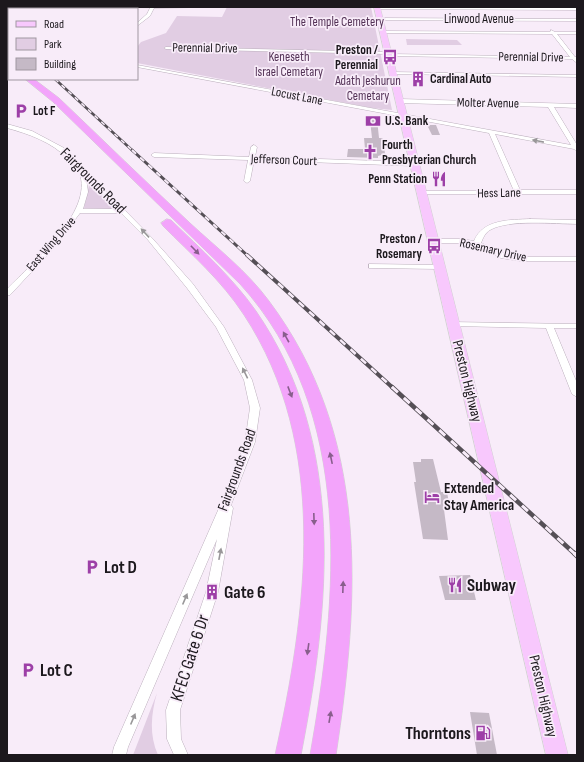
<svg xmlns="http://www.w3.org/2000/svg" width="584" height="762" viewBox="0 0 584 762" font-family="'Sofia Sans Condensed',sans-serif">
	<rect width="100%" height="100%" fill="#f8ecf9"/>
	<g fill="#e1cde3">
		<polygon points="227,7 371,7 392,110 372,108 137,63 137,47 141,42 166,33 177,16 222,17"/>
		<polygon points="406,39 457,40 462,45 407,45"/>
		<polygon points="91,184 115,209 84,208 89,185"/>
		<path d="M157,693C151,714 149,735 158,755H133Z"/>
	</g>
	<g fill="#c5b9c6">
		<polygon points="377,119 379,138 383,138 385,154 378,156 378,158 347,157 348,149 365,149 364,138 372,138 370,120"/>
		<polygon points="427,125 436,125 440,135 432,135"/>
		<polygon points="421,459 433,459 441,492 447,492 449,503 443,502 448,540 423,539 414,482 416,482 413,462 421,462"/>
		<polygon points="470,575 476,600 445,600 439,576"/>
		<polygon points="470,712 489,713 497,755 477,755"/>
	</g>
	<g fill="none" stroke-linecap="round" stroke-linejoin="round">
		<g stroke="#bcb0bd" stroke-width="1">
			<g id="street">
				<polygon points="26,7 222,7 154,8 150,16 137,26 137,23 147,14 150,8"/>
				<polygon points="377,7 577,8 577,10 378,9"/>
				<rect x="7" y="13" width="2" height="2"/>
				<polygon points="380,18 577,19 577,21 379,20"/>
				<polygon points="551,30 555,32 577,32 577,34 557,34 575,57 577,57 577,63 572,59 389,56 387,54 166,49 164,48 166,47 389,52 391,54 570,57 552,34 384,33 382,32 384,31 550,32"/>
				<polygon points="9,46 9,49 7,50 7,47"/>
				<polygon points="137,65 571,145 548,107 400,103 397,101 400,99 577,104 577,108 554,107 577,145 577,152 574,149 495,134 520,190 577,190 577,194 419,194 418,193 421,191 514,191 489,133 137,67"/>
				<polygon points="392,72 577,75 577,77 394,74 392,74"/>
				<path d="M7,124L32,131L64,148L152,238L193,284L224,327L252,380L260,408L255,442L231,505L233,508L218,592L180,710L181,739L188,755H174L167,739L166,710L206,592L217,539L128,747L126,755H112L114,747L227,490L245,442L250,408L244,380L216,327L187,288L148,240L121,213H80L52,250L10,295H7V289C32,263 100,207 77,168C75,164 71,161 68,159C52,142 29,134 7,128ZM86,177L117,209H83L88,192Z"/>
				<polygon points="254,145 257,147 255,157 415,162 418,164 415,166 254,160 250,181 247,183 244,181 248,160 154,157 151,155 154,153 249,157 251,147"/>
				<path d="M530,219L577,220V224C554,224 509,219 490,230C485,233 483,238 481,243L506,254L520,257H577V261H520L501,258L475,246L460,243H433L429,241L433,239H460L474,241C483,219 510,220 530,219Z"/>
				<polygon points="369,264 439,265 443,267 439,269 372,268 369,268"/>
				<polygon points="450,322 577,324 577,328 554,328 577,383 577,397 572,394 546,328 453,326 450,326 449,324"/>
			</g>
		</g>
		<g stroke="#d2d1d2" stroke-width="1">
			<polygon id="primary" points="374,7 380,7 568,755 546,755"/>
		</g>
		<g stroke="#d2d1d2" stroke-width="1">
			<g id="highway">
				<polygon points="7,72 9,72 9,78 7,77"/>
				<path d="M25,79H34L59,98C103,140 146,182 190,223C217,248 247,271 269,301C370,436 360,597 336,755H310C338,598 356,412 240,284L53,102Z"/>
				<path d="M167,219L171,220C201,249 232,277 256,311C347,443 330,606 301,755H275C307,611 330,446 244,315C222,281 191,254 163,226L161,223Z"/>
			</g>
		</g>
		<use href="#street" fill="#fff" fill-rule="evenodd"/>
		<use href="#primary" fill="#f8c8fd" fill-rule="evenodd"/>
		<use href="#highway" fill="#f3a4fb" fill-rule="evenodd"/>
		<g stroke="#554f56" stroke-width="1.5">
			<polyline id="rail-far5" points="7,38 9,39"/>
		</g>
		<g stroke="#554f56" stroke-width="2.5">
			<polyline id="rail-far4" points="55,79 133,151"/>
		</g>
		<g stroke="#554f56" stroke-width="3">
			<polyline id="rail-far3" points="132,150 248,256"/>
		</g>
		<g stroke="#554f56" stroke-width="4">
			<polyline id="rail-far2" points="247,255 393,388"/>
		</g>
		<g stroke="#554f56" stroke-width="4.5">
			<polyline id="rail-far1" points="392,387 575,554"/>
		</g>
		<g stroke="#554f56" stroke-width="5">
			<polyline id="rail" points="574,553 577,556"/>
		</g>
		<use href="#rail-far5" stroke="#f8ecf9" stroke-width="1" stroke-dasharray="3.5" stroke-linecap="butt"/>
		<use href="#rail-far4" stroke="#f8ecf9" stroke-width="1.5" stroke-dasharray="4.5" stroke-linecap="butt"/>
		<use href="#rail-far3" stroke="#f8ecf9" stroke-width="2" stroke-dasharray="5.5" stroke-linecap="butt"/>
		<use href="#rail-far2" stroke="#f8ecf9" stroke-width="2.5" stroke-dasharray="7" stroke-linecap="butt"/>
		<use href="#rail-far1" stroke="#f8ecf9" stroke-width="3" stroke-dasharray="8" stroke-linecap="butt"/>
		<use href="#rail" stroke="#f8ecf9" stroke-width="3.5" stroke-dasharray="10" stroke-linecap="butt"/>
	</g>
	<defs><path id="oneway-solid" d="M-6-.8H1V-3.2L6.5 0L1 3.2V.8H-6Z"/></defs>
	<g fill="#999799">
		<use href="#oneway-solid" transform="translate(538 141) rotate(-169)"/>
		<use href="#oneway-solid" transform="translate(145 233) rotate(-133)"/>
		<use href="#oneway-solid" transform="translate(245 373) rotate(-116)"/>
		<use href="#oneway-solid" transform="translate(220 554) rotate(-79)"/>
		<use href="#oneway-solid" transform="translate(185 599) rotate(-67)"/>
		<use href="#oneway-solid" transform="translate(133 719) rotate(-67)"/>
	</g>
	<g fill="#885e8c">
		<use href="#oneway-solid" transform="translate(195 250) rotate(46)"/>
		<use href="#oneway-solid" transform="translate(286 337) rotate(-119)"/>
		<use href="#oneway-solid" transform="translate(290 392) rotate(69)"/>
		<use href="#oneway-solid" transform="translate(331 458) rotate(-102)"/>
		<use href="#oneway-solid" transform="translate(314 519) rotate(88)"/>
		<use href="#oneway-solid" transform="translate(343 587) rotate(-88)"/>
		<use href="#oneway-solid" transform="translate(308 649) rotate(98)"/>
		<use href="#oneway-solid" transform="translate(330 717) rotate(-80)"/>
	</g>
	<defs>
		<g id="bus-bare" transform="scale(1.2)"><path d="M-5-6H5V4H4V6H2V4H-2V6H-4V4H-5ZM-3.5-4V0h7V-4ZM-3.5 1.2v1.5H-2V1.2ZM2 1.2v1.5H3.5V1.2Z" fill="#9d3fa7" stroke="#f8ecf9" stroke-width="2.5" paint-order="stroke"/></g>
		<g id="building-bare" transform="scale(1.2)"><path d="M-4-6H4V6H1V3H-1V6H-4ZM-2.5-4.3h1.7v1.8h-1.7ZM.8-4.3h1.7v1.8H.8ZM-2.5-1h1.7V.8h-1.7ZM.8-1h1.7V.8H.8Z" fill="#9d3fa7" stroke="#f8ecf9" stroke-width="2.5" paint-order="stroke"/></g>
		<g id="parking-bare" transform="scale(1.2)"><path d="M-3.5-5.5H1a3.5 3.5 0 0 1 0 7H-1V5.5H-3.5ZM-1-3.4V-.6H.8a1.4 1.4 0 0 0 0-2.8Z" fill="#9d3fa7" stroke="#f8ecf9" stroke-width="2.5" paint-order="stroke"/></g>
		<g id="bank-bare" transform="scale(1.2)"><path d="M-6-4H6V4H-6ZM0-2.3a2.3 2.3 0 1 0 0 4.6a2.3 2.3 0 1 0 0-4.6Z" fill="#9d3fa7" stroke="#f8ecf9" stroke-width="2.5" paint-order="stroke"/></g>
		<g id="church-bare" transform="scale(1.2)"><path d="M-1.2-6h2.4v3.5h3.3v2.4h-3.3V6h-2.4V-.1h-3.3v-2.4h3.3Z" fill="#9d3fa7" stroke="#f8ecf9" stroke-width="2.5" paint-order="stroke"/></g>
		<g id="restaurant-bare" transform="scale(1.2)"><path d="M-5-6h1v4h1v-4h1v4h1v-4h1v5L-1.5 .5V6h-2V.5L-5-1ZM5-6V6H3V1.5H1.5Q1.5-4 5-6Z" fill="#9d3fa7" stroke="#f8ecf9" stroke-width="2.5" paint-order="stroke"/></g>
		<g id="hotel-bare" transform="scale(1.2)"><path d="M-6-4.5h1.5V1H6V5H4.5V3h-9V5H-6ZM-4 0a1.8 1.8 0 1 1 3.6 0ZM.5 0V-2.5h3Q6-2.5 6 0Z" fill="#9d3fa7" stroke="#f8ecf9" stroke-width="2.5" paint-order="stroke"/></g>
		<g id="fuel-bare" transform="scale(1.2)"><path d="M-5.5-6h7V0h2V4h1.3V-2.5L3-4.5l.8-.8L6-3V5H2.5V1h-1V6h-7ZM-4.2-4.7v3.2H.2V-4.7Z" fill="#9d3fa7" stroke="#f8ecf9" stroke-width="2.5" paint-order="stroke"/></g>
	</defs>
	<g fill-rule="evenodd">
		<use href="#bus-bare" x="390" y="57"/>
		<use href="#building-bare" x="418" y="79"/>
		<use href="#parking-bare" x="21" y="111"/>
		<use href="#bank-bare" x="373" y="121"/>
		<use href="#church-bare" x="370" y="152"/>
		<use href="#restaurant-bare" x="439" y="179"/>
		<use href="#bus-bare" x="434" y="246"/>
		<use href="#hotel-bare" x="432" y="497"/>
		<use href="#parking-bare" x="92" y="567"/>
		<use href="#restaurant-bare" x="455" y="585"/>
		<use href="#building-bare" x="212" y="592"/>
		<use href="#parking-bare" x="28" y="670"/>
		<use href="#fuel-bare" x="483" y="733"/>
	</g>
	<g text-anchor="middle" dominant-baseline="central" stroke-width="3.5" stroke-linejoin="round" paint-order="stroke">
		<g font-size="13" fill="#1c181d" stroke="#f8ecf9">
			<text x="479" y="19">Linwood Avenue</text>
			<text transform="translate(205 48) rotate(1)">Perennial Drive</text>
			<text transform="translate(531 57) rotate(1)">Perennial Drive</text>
			<text transform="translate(297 96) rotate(11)">Locust Lane</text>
			<text transform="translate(488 103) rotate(1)">Molter Avenue</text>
			<text transform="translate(284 160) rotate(2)">Jefferson Court</text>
			<text transform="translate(499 193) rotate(-1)">Hess Lane</text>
			<text transform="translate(51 244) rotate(-49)">East Wing Drive</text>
			<text transform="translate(493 250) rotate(13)">Rosemary Drive</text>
		</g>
		<g font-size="13" fill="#533256" stroke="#f8ecf9">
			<text x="337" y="22">The Temple Cemetery</text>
			<text x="289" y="57">Keneseth<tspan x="289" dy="15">Israel Cemetary</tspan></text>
			<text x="368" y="81">Adath Jeshurun<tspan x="368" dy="15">Cemetary</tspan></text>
		</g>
		<g font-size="13" font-weight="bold" fill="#1c181d" stroke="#f8ecf9" text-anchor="start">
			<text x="378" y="50" text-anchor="end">Preston /<tspan x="378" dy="15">Perennial</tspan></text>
			<text x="430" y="79">Cardinal Auto</text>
			<text x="33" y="111">Lot F</text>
			<text x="385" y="121">U.S. Bank</text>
			<text x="382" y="145">Fourth<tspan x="382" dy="15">Presbyterian Church</tspan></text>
			<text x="427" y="179" text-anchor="end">Penn Station</text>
			<text x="422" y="239" text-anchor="end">Preston /<tspan x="422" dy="15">Rosemary</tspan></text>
		</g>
		<g font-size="15" fill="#1c181d" stroke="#f8ecf9">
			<text transform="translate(93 181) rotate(45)">Fairgrounds Road</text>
			<text transform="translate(467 381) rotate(76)">Preston Highway</text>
			<text transform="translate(237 470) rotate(-70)">Fairgrounds Road</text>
			<text transform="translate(543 696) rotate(77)">Preston Highway</text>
		</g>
		<g font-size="15" font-weight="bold" fill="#1c181d" stroke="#f8ecf9" text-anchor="start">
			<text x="444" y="488">Extended<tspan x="444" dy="17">Stay America</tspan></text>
		</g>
		<g font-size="18" font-weight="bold" fill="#1c181d" stroke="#f8ecf9" text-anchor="start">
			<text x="104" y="567">Lot D</text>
			<text x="467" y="585">Subway</text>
			<text x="224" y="592">Gate 6</text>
			<text x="40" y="670">Lot C</text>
			<text x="471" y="733" text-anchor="end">Thorntons</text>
		</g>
		<g font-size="18" fill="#1c181d" stroke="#f8ecf9">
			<text transform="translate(190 658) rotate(-72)">KFEC Gate 6 Dr</text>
		</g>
	</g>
	<rect width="584" height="762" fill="none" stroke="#1c181d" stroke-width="16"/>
	<rect x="8" y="8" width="130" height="72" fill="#f8ecf9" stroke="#a097a1"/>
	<rect x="16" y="21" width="20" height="6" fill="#f8c8fd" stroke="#a097a1"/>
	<text x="44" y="28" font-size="12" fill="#1c181d">Road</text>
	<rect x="16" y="38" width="20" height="12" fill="#e1cde3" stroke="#a097a1"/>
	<text x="44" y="48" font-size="12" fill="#1c181d">Park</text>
	<rect x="16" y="58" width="20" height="12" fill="#c5b9c6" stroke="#a097a1"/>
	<text x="44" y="68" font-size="12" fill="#1c181d">Building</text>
</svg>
